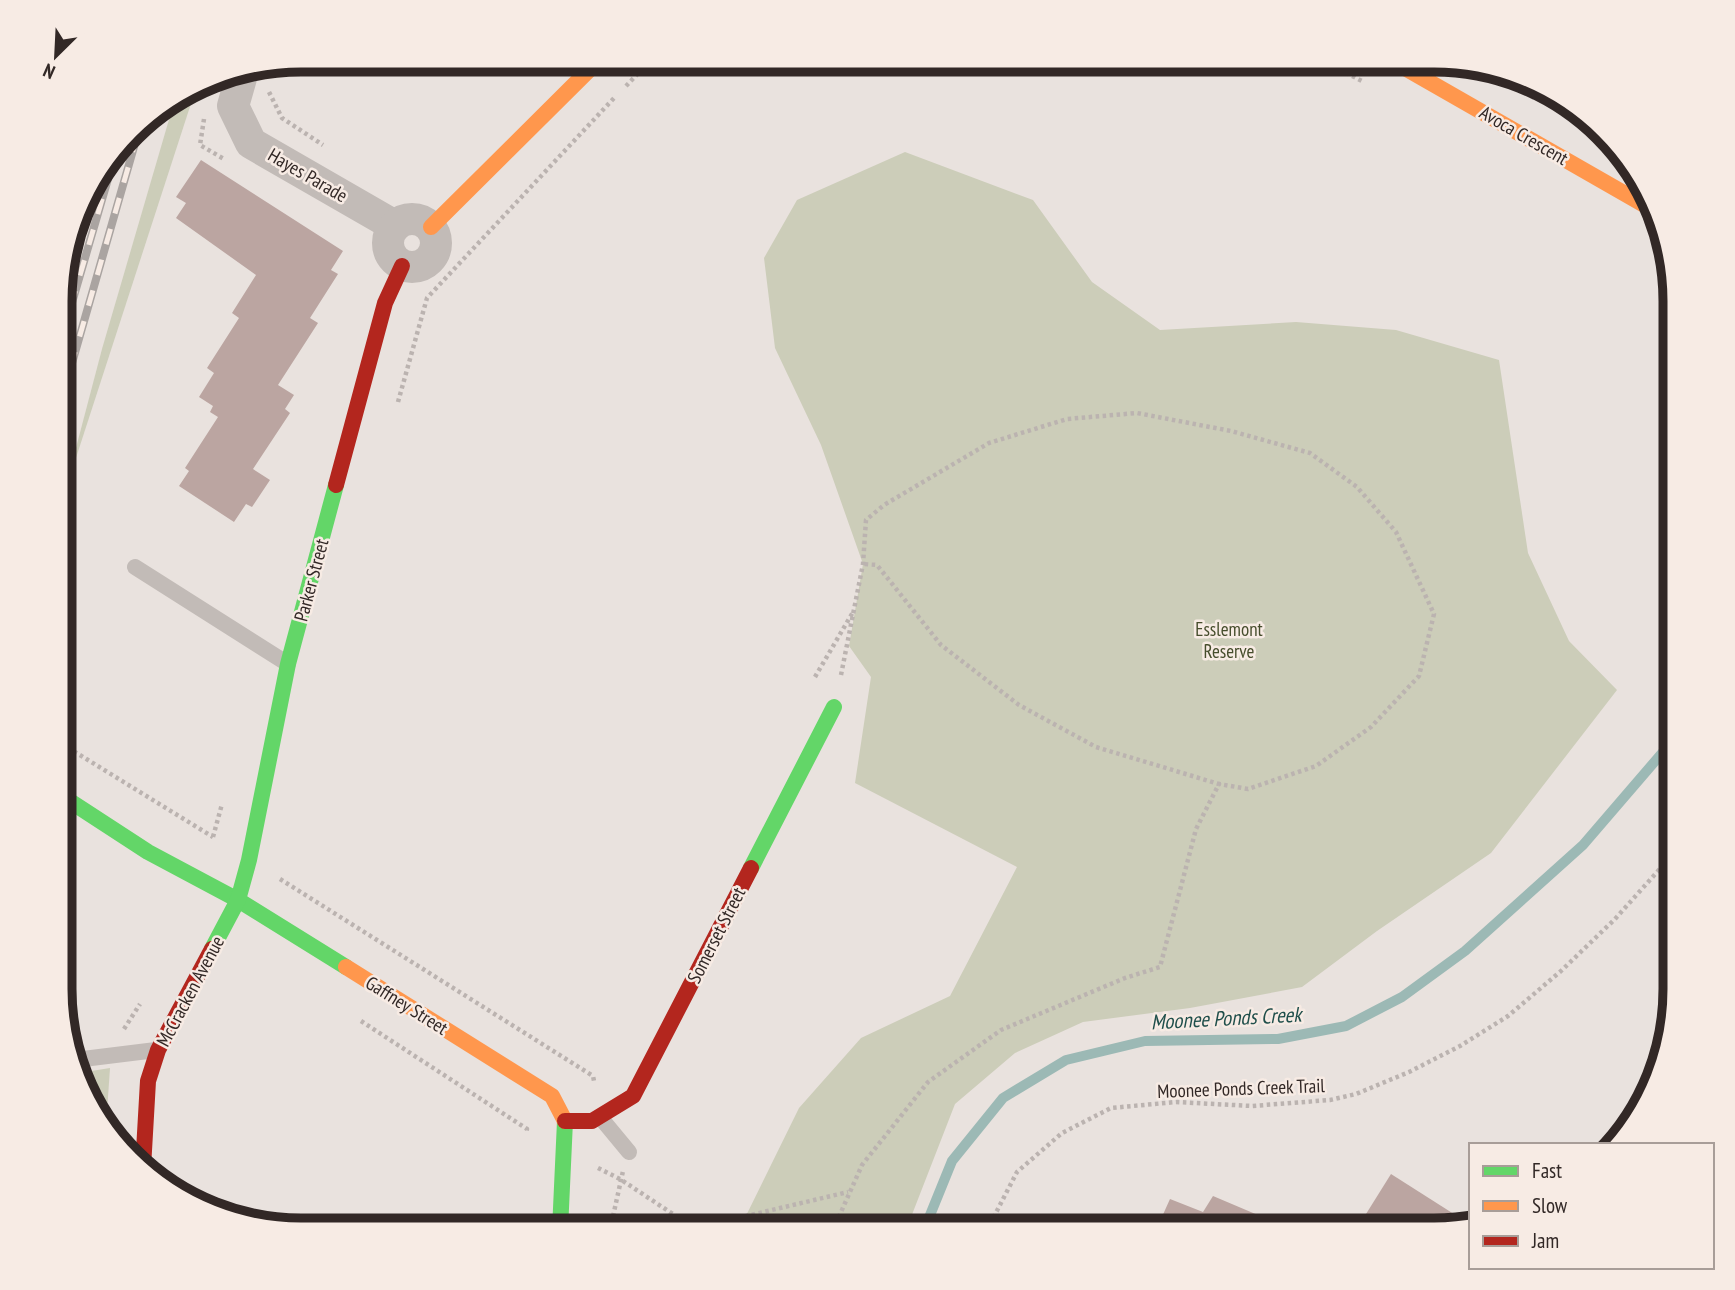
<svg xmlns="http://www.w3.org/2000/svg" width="1735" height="1290" viewBox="0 0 1735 1290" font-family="'PT Sans Narrow',sans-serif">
	<rect width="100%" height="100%" fill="#e9e2de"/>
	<g fill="#cccdb9">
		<polygon points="197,85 62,501 102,349 175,99"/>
		<polygon points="905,152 1033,200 1092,282 1160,330 1296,322 1396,330 1499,360 1528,553 1569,641 1617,690 1491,853 1377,931 1302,987 1190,1008 1083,1022 1015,1053 955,1104 906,1230 739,1230 799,1108 861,1038 950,996 1017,867 855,783 871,677 849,646 863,564 821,445 775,348 764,258 797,200"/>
		<polygon points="110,1068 106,1126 92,1109 79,1073"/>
	</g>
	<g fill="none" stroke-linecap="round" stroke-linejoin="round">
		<polyline stroke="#9cb9b5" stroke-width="10" points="924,1230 952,1161 1003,1098 1066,1060 1145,1041 1278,1039 1346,1026 1402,997 1465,951 1583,845 1675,738"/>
	</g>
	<g fill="#bba5a1">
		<polygon points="201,160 343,251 331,270 338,274 310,318 318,323 278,385 294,395 285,409 290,413 253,469 270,480 252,507 246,504 234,522 179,486 189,471 185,468 218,417 210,412 213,406 199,397 214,373 207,368 239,318 232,313 256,275 176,218 186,203 176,197"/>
		<polygon points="1391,1174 1468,1223 1434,1230 1356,1230"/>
		<polygon points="1213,1196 1293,1230 1156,1230 1170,1199 1203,1212"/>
	</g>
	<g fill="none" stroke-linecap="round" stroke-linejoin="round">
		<g stroke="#bbb3b0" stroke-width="4.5" stroke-dasharray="3.5 3.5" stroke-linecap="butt">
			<polyline points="1321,60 1364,82"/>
			<polyline points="1483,67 1536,99"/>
			<polyline points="626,86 651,60"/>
			<polyline points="269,92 282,118 323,145"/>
			<polyline points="204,119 200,145 224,159"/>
			<polyline points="1655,245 1666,252"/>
			<polyline points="398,402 427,298 615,97"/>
			<polyline points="841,675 863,564 866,520 884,505 989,443 1067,419 1137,413 1231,431 1310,453 1357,487 1396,532 1434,614 1419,676 1371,727 1316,766 1248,789 1219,784"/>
			<polyline points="815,677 853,612"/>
			<polyline points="62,744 213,837"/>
			<polyline points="213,837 222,804"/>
			<polyline points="280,879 593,1076 594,1081"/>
			<polyline points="361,1021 527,1129 526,1133"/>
			<polyline points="124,1029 140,1004"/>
			<polyline points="598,1168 620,1179 697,1230"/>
			<polyline points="610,1230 623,1171"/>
			<polyline points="745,1230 738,1218 848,1192"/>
			<polyline points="833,1230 862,1165 928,1082 1001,1030 1125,978 1160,967 1196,829 1219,784 1096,747 1019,705 941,645 877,565 863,564"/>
			<polyline points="987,1230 1017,1172 1062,1133 1111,1108 1176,1102 1252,1106 1330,1100 1356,1094 1409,1072 1460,1046 1508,1016 1561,971 1615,919 1675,852"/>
		</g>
		<g stroke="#c2bbb7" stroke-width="16">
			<polyline points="135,567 288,664"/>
			<polyline points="75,1060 156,1050"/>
			<polyline points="600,1117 629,1152"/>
		</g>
		<g stroke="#c2bbb7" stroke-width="32">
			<polyline points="243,71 233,106 251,143 395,226"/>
			<circle cx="412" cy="243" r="24"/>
		</g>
		<g stroke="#63d668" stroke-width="16">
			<polyline points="62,796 148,852 238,900 346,967"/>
			<polyline points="751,868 834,707"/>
			<polyline points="212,949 238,900 249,860 288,664 336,485"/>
			<polyline points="560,1230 565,1121"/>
		</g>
		<g stroke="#ff974d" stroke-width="16">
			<polyline points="1391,60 1655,211"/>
			<polyline points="431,227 599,60"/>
			<polyline points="346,967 552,1096 565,1121"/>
		</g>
		<g stroke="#b3261e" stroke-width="16">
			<polyline points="336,485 385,303 402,266"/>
			<polyline points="565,1121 592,1121 633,1096 751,868"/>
			<polyline points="143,1168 148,1081 158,1050 212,949"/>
		</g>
		<g stroke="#aaa4a1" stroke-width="8">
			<g id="rail">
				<polyline points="62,337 115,155"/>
				<polyline points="62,398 142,119"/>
			</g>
		</g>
		<use href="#rail" stroke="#f7ebe4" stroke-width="5" stroke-dasharray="16" stroke-linecap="butt"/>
	</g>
	<g text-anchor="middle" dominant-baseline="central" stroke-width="5" stroke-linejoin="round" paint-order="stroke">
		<g font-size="19" fill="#322826" stroke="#f7ebe4">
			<text transform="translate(1524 135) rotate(30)">Avoca Crescent</text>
			<text transform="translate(308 175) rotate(30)">Hayes Parade</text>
			<text transform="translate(311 580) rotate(-75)">Parker Street</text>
			<text transform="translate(716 935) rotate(-63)">Somerset Street</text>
			<text transform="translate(190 991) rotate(-62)">McCracken Avenue</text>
			<text transform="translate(407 1005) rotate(32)">Gaffney Street</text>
			<text transform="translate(1241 1088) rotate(-2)">Moonee Ponds Creek Trail</text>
		</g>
		<g font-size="19" fill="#464d2c" stroke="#f7ebe4">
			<text x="1229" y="629">Esslemont<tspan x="1229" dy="22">Reserve</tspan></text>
		</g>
		<g font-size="21" font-style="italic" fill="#204f4b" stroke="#f7ebe4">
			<text transform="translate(1226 1018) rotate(-3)">Moonee Ponds Creek</text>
		</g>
	</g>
	<path d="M0 0H1735V1290H0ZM301 72H1434A229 229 0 0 1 1663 301V989A229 229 0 0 1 1434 1218H301A229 229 0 0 1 72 989V301A229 229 0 0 1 301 72Z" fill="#f7ebe4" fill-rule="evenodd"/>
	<path fill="none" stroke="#322826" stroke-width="9" d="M301 72H1434A229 229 0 0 1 1663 301V989A229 229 0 0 1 1434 1218H301A229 229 0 0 1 72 989V301A229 229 0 0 1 301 72Z"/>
	<rect x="1469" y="1143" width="245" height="126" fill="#f7ebe4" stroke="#a89d98" stroke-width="2"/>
	<rect x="1483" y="1166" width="35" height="10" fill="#63d668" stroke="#a89d98" stroke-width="2"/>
	<text x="1532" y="1178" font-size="21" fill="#322826">Fast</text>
	<rect x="1483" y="1201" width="35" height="10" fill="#ff974d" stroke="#a89d98" stroke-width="2"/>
	<text x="1532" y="1213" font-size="21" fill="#322826">Slow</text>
	<rect x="1483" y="1236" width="35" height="10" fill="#b3261e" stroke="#a89d98" stroke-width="2"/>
	<text x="1532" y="1248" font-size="21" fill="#322826">Jam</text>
	<g transform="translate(56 56) rotate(204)" stroke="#f7ebe4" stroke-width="5" paint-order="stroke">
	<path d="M0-5L12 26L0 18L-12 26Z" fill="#322826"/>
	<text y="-10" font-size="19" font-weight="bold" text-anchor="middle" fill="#322826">N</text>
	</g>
</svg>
